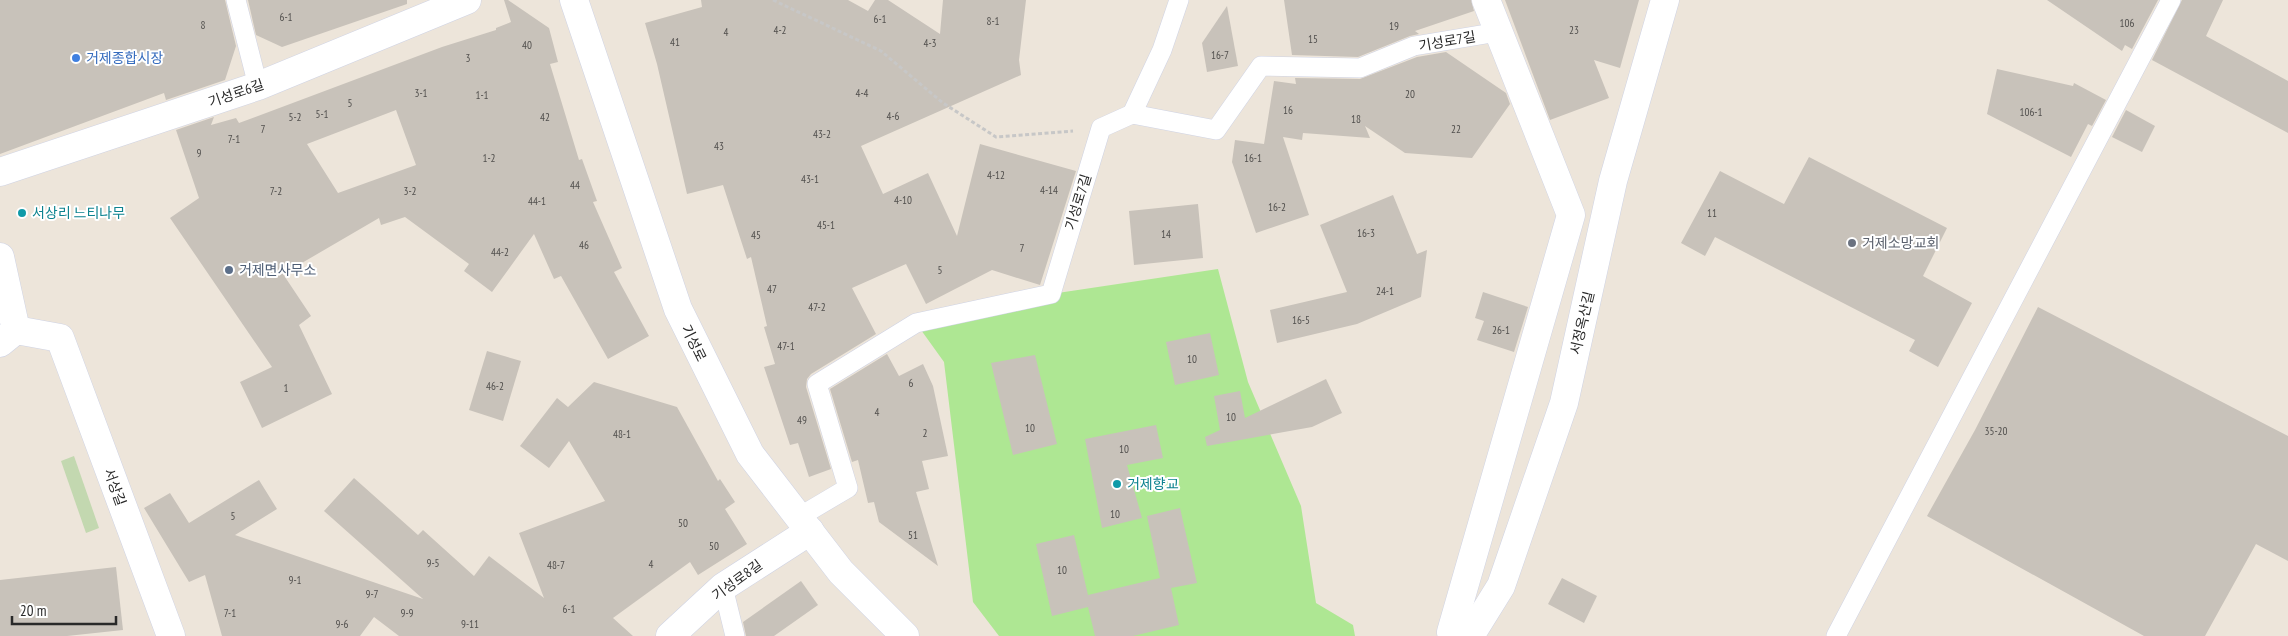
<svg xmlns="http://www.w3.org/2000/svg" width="2288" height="636" viewBox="0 0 2288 636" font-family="'PT Sans Narrow','Noto Sans KR',sans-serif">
	<rect width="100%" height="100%" fill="#ede5da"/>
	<polygon fill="#aee793" points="1218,269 1248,382 1301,506 1316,603 1353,625 1355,636 999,636 973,602 944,362 916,323 1051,294"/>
	<polygon fill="#c3d8b0" points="74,456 99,528 86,533 61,461"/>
	<g fill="#c8c2ba" fill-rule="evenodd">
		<polygon points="0,0 225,0 236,46 225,80 166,100 164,93 0,154"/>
		<polygon points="248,0 407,0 407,4 282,47 256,35"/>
		<path d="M504,0H508L549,28L558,62L550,64L579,160L582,159L597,201L593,202L622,268L614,272L649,336L608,359L561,276L554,279L534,234L492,292L464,271L469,264L405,217L381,225L379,218L283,274L311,316L299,325L332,394L262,428L240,382L272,367L170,218L199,198L176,130L214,117L211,125L236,118L239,123L442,47L496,30V28L511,22ZM396,110L416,165L338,193L307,144Z"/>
		<polygon points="701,0 848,0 868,11 875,0 888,0 940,34 943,0 1026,0 1019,60 1021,75 861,146 883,194 928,173 957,236 980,144 1076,171 1040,285 992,270 926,304 906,264 852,288 876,334 811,374 807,379 806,387 831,469 809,477 798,443 790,445 764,367 775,364 764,327 767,326 751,257 747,259 723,185 687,194 657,64 645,23 702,7"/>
		<polygon points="1284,0 1471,0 1474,11 1415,31 1419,34 1410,36 1358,57 1292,55"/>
		<polygon points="1505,0 1639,0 1620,68 1594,60 1609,98 1550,120"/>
		<polygon points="2047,0 2158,0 2132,49 2125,45 2122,51"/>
		<polygon points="2182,0 2223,0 2206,36 2288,81 2288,133 2152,60"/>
		<polygon points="1227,6 1238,66 1207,72 1202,43"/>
		<polygon points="1446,52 1506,93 1510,104 1472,158 1405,153 1365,126 1370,138 1303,133 1302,140 1283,137 1309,215 1256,233 1232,162 1235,140 1264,144 1274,81 1296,84 1295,78 1360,79 1417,57"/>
		<polygon points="1997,69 2073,86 2074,83 2106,100 2092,126 2088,124 2071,157 1987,114"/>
		<polygon points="2126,110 2155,126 2142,152 2112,137"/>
		<polygon points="1809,157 1947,228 1923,276 1972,303 1938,367 1909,351 1915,340 1715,237 1705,256 1681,243 1720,171 1784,204"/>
		<polygon points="1393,195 1417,254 1427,250 1421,297 1357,324 1277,343 1270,310 1347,292 1320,225"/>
		<polygon points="1198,204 1203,258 1134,265 1129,211"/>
		<polygon points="1483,292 1528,307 1514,352 1477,340 1484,321 1475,318"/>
		<polygon points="2038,307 2288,436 2288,561 2256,544 2205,636 2144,636 1927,516 1975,430"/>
		<polygon points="1210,333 1219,375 1175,385 1166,342"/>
		<polygon points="487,351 521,361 503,421 469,410"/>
		<polygon points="887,354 899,376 923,364 933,386 948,456 922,461 929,489 916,492 938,566 879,522 874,502 868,503 858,460 852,462 830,389"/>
		<polygon points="1035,355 1057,444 1013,455 991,363"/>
		<polygon points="1326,379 1342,413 1312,427 1207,446 1205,437 1220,430 1214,396 1240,391 1245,418"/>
		<polygon points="594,382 677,407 718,481 720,479 735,502 725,509 747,544 698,575 690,562 613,618 633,636 399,636 374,617 360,636 222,636 205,575 189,582 144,508 170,493 189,523 259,480 277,509 235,535 423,599 324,511 354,478 418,535 423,530 474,576 489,556 544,598 519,533 605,501 569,441 549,468 520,446 557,398 568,407"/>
		<polygon points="1156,425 1163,458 1127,465 1142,518 1102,528 1085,439"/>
		<polygon points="1180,508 1197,583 1171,588 1179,625 1133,636 1095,636 1088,607 1052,616 1036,544 1074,535 1088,595 1160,578 1147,516"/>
		<polygon points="116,567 123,630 67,636 0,636 0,580"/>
		<polygon points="1562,578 1597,596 1584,623 1548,604"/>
		<polygon points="801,581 818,605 774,636 746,636 743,622"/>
	</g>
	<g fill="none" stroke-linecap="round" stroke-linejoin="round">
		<g stroke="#cfd3e4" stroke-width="20">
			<g id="lane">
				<polyline points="236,0 258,86"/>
				<polyline points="1132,114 1162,50 1179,0"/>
				<polyline points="799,517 848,488 817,384 916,323 1051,294 1101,128 1132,114 1216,130 1261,66 1360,68 1414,46 1498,32"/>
				<polyline points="723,587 735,636"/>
				<polyline points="1836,636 2171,0"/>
			</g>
		</g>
		<g stroke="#cfd3e4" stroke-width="29">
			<g id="street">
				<polyline points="574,0 678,309 750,454 841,572 905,636"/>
				<polyline points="0,172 258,86 467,0"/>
				<polyline points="0,257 16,330 0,343"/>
				<polyline points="16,330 60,338 171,636"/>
				<polyline points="670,636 723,587 810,531"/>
				<polyline points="1454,636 1451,632 1571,215 1486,0"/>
				<polyline points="1470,636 1501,586 1564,403 1613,181 1665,0"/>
			</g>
		</g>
		<polyline stroke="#c7c7c7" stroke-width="3" stroke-dasharray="4 2.5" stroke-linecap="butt" points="773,0 881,51 943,103 996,137 1073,131"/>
		<use href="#lane" stroke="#fff" stroke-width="19"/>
		<use href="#street" stroke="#fff" stroke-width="28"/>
	</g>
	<circle fill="#3f7fe0" stroke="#fff" stroke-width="2" cx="76" cy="58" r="5"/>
	<g fill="#0f9aa8" stroke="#fff" stroke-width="2">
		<circle cx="22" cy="213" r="5"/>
		<circle cx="1117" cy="484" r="5"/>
	</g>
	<circle fill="#6b7280" stroke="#fff" stroke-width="2" cx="1852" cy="243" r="5"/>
	<circle fill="#5c6f8a" stroke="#fff" stroke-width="2" cx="229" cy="270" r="5"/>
	<g text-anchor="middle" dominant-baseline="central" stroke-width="4" stroke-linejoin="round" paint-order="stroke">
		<g font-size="11" fill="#514f4d">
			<text x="286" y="17">6-1</text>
			<text x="880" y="19">6-1</text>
			<text x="993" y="21">8-1</text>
			<text x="2127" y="23">106</text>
			<text x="203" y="25">8</text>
			<text x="1394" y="26">19</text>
			<text x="780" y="30">4-2</text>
			<text x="1574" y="30">23</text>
			<text x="726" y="32">4</text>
			<text x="1313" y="39">15</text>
			<text x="675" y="42">41</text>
			<text x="930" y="43">4-3</text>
			<text x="527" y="45">40</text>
			<text x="1220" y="55">16-7</text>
			<text x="468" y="58">3</text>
			<text x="421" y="93">3-1</text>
			<text x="862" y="93">4-4</text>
			<text x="1410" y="94">20</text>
			<text x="482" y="95">1-1</text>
			<text x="350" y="103">5</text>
			<text x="1288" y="110">16</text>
			<text x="2031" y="112">106-1</text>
			<text x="322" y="114">5-1</text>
			<text x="893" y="116">4-6</text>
			<text x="295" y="117">5-2</text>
			<text x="545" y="117">42</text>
			<text x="1356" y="119">18</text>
			<text x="263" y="129">7</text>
			<text x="1456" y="129">22</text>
			<text x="822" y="134">43-2</text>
			<text x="234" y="139">7-1</text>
			<text x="719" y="146">43</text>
			<text x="199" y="153">9</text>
			<text x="489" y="158">1-2</text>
			<text x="1253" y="158">16-1</text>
			<text x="996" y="175">4-12</text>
			<text x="810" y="179">43-1</text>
			<text x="575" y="185">44</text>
			<text x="1049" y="190">4-14</text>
			<text x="276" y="191">7-2</text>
			<text x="410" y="191">3-2</text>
			<text x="903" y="200">4-10</text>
			<text x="537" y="201">44-1</text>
			<text x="1277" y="207">16-2</text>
			<text x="1712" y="213">11</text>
			<text x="826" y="225">45-1</text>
			<text x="1366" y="233">16-3</text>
			<text x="1166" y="234">14</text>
			<text x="756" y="235">45</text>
			<text x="584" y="245">46</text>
			<text x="1022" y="248">7</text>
			<text x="500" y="252">44-2</text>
			<text x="940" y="270">5</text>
			<text x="772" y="289">47</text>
			<text x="1385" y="291">24-1</text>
			<text x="817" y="307">47-2</text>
			<text x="1301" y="320">16-5</text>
			<text x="1501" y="330">26-1</text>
			<text x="786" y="346">47-1</text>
			<text x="1192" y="359">10</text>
			<text x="911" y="383">6</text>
			<text x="495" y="386">46-2</text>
			<text x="286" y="388">1</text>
			<text x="877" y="412">4</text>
			<text x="1231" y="417">10</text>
			<text x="802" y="420">49</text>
			<text x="1030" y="428">10</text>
			<text x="1996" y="431">35-20</text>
			<text x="925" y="433">2</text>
			<text x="622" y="434">48-1</text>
			<text x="1124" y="449">10</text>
			<text x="1115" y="514">10</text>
			<text x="233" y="516">5</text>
			<text x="683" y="523">50</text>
			<text x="913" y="535">51</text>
			<text x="714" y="546">50</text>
			<text x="433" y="563">9-5</text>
			<text x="651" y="564">4</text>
			<text x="556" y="565">48-7</text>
			<text x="1062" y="570">10</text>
			<text x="295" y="580">9-1</text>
			<text x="372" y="594">9-7</text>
			<text x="569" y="609">6-1</text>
			<text x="230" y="613">7-1</text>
			<text x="407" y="613">9-9</text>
			<text x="342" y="624">9-6</text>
			<text x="470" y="624">9-11</text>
		</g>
		<g font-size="14" fill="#292929" stroke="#fff">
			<text transform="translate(1447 41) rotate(-10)">기성로7길</text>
			<text transform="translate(236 93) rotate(-19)">기성로6길</text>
			<text transform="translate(1078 202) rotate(-73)">기성로7길</text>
			<text transform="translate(1582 323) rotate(-77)">서정옥산길</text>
			<text transform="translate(694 343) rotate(64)">기성로</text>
			<text transform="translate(115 487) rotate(70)">서상길</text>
			<text transform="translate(737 580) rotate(-36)">기성로8길</text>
		</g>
		<g font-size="14" fill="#366cbe" stroke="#fff" text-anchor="start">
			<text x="86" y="58">거제종합시장</text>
		</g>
		<g font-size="14" fill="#0d838f" stroke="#fff" text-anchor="start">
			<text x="32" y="213">서상리 느티나무</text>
			<text x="1127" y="484">거제향교</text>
		</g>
		<g font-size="14" fill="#5b616d" stroke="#fff" text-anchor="start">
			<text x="1862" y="243">거제소망교회</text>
		</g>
		<g font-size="14" fill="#4e5e75" stroke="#fff" text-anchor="start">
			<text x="239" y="270">거제면사무소</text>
		</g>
	</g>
	<path d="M12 616v8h104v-8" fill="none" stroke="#292929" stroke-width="2.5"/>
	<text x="20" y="616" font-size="15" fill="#292929" stroke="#ffffff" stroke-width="4" paint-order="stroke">20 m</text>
</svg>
